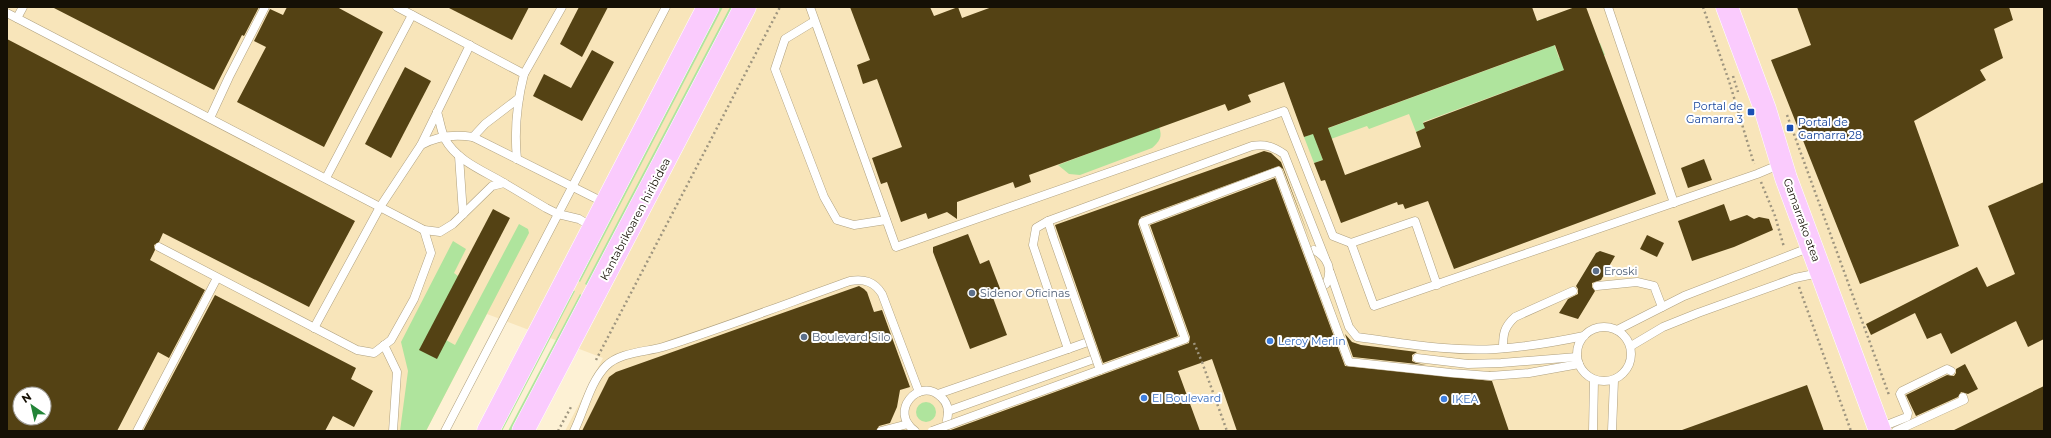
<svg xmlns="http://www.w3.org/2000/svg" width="2051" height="438" viewBox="0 0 2051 438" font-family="Montserrat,sans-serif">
	<rect width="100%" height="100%" fill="#fdf1d4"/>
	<path fill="#f8e5ba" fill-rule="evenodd" d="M7,7H2044V431H565L603,358L487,314L426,431H7ZM20,394H44V418H20Z"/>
	<g fill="#afe49d">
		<polygon points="719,7 723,7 580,282 577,280"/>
		<polygon points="730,7 734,7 588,286 585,284"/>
		<polygon points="1545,18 1559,58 1600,43 1605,55 1423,122 1425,128 1416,132 1409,114 1369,129 1367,126 1317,144 1323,160 1314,163 1304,137 1547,48 1537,21"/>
		<path d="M1159,127C1163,137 1159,142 1152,148L1080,175L1069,174L1058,165Z"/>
		<polygon points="519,224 528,229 529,233 426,431 400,431 408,371 401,342 453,241 466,249 454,273 458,276 446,340 455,345"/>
		<polygon points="572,290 575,291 502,431 498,431"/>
		<polygon points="580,294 583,296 512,431 508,431"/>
		<circle cx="926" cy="412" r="10"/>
	</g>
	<g fill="#544214" fill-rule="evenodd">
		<polygon points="52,7 259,7 244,36 242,35 214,90"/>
		<polygon points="287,7 337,7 383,32 324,147 237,102 266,47 254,41 270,9 283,15"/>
		<polygon points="447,7 529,7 512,40"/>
		<polygon points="579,7 608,7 582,57 560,44"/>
		<path d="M850,7H930L934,16L958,7L962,18L992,7H1532L1537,21L1575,7H1586L1656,194L1454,269L1428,201L1405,209L1403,204L1398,205L1397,202L1341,223L1325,180L1321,181L1314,163L1323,160L1313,134L1304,137L1284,82L1248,95L1251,102L1228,111L1225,104L1029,175L1031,182L1015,188L1013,182L957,202V219L947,212L928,219L926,213L901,222L887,182L881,184L872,158L902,147L877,79L863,84L857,65L870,60ZM1555,45L1564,70L1423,123L1425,128L1416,132L1421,147L1345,175L1328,128Z"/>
		<polygon points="1797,7 2009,7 2013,20 1994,29 2003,58 1980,70 1986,80 1914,121 1959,246 1860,284 1771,60 1811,45"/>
		<path d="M7,39L355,221L309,307L163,233L159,242L154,245L155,250L150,260L205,290L169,358L158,352L117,431H7ZM20,394H44V418H20Z"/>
		<polygon points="592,50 614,62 582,121 533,96 544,74 571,88"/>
		<polygon points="405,67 431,81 391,158 365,144"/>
		<polygon points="1264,151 1271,153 1281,162 1312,245 1283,169 1279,166 1141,217 1138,224 1178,336 1103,363 1055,225"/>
		<polygon points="1704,159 1712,180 1688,188 1681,168"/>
		<polygon points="1275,178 1345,366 1492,381 1509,431 1237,431 1212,359 1178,371 1200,431 948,431 1189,343 1190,337 1150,225"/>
		<polygon points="2044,182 2044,339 2028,347 2016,321 1951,354 1941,333 1927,339 1915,313 1871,335 1866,324 1977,267 1987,287 2015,274 1988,206"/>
		<polygon points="1724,204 1730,221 1747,215 1754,219 1759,217 1769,219 1773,230 1734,247 1692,261 1678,221"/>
		<polygon points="493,209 510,218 437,359 419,350"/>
		<polygon points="968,234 980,264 989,260 1001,291 992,295 1007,335 970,349 933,252 933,247"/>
		<polygon points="1647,235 1664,243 1657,257 1640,249"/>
		<polygon points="1600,251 1615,256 1601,280 1592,283 1592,287 1595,291 1578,319 1559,313 1568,299 1578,294 1578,289 1576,286 1596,253"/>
		<polygon points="859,286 864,289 867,292 874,312 882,310 910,387 900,390 897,407 890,423 879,426 876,431 582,431 609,377 616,372"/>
		<polygon points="215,295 356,368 351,379 373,391 354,427 333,416 325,431 143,431"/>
		<polygon points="1345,334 1352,342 1361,345 1417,352 1412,355 1412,361 1416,363 1426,365 1353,357"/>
		<polygon points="1965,364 1978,389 1968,394 1961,392 1958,397 1916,416 1906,395 1947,375 1954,376 1956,373 1956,369"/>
		<polygon points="1807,385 1824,431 1683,431 1682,430"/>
		<polygon points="2044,386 2044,431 1952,431"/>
	</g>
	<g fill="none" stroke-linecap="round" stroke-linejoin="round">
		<g stroke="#afa07f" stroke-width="9">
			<g id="service">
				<path d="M397,7L524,74C517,102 514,130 517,159"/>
				<polyline points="810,7 896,247 1284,111 1333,236 1351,243"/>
				<polyline points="1608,7 1674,203"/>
				<polyline points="7,13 424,230 440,232 453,224 492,186 504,183 546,208 558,214 579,219 594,228"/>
				<polyline points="17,18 23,7"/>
				<polyline points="813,22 785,39 775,69 824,197 837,220 854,225 886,220"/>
				<polyline points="524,74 562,7"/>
				<path d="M437,112C440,121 441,131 445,139C457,161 484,171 504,183"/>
				<polyline points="210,118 229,77 265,7"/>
				<polyline points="473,137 485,124 519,98"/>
				<polyline points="421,145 470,45"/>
				<polyline points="459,156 463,214"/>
				<polyline points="326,178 412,15"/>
				<polyline points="1048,221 1053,237"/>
				<polyline points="159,247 357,350 374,353 391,340 414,299 431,253 424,230"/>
				<path d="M1314,250C1328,257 1333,270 1326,284"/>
				<path d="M1330,272L1349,327L1357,337C1403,343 1450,352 1496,349C1526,347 1555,342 1584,336"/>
				<polyline points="1437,285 1415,221 1351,243 1374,306 1757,174 1781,164"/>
				<polyline points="1597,286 1637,282 1654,286 1662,307"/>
				<circle cx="1604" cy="354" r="27"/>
				<path d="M314,328L380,207L421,145C437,136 455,134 473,137L605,203"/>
				<polyline points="1617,330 1684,296 1811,247"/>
				<polyline points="384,345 397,372 393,431"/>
				<polyline points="1631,346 1663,327 1698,313 1795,278 1819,273"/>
				<path d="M1503,348C1503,334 1504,327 1515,317L1573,291"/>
				<polyline points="1068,349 1085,343"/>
				<polyline points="1417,358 1468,364 1501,363 1577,357"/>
				<polyline points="1490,376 1529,373 1579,364"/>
				<path d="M938,394L1068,349L1033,245L1036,228L1048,221L1252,146C1265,144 1272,146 1284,154L1325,258"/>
				<polyline points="948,411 1091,360"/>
				<polyline points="1879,428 1907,417 1908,413 1900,394 1902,391 1947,369 1951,371"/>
				<polyline points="137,431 217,278"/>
				<polyline points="445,431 666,7"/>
				<path d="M574,431C584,411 590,382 606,366C620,352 646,352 663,347C726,327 788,303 850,281C864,279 874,281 882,294L919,392"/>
				<polyline points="881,431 908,424"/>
				<path d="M915,431C888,412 919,376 941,397C948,403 949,412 947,420"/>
				<polyline points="1593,431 1594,380"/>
				<polyline points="1612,431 1614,380"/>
				<polyline points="1896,431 1964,400 1963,397"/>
			</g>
		</g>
		<g stroke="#fff" stroke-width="23">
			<g id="primary">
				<polyline points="1727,7 1765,109 1786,178 1880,431"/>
				<polyline points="488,431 708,7"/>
				<polyline points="523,431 745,7"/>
			</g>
		</g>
		<g stroke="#9e957f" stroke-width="2.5" stroke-dasharray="2 3" stroke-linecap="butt">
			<polyline points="1703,7 1729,81 1754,164"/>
			<polyline points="1733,76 1738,92"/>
			<polyline points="1787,115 1889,395"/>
			<polyline points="1761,182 1775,216 1784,247"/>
			<polyline points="1799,287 1851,431"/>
			<polyline points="596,360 780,7"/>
			<polyline points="1202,362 1227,431"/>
			<polyline points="558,431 571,407"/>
		</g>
		<use href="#service" stroke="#fff" stroke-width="8"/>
		<use href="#primary" stroke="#facbfd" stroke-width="22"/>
		<g stroke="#afa07f" stroke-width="9" stroke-linecap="butt">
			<g id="service-bridge">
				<polyline points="1053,237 1100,370"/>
				<polyline points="932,431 1185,339 1143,222 1278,171 1349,362 1451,373 1490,376"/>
			</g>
		</g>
		<polyline stroke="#9e957f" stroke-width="2.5" stroke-dasharray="2 3" stroke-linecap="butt" points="1194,343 1202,362"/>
		<use href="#service-bridge" stroke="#fff" stroke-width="8"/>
	</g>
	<g fill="#1a4fb4" stroke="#fff" stroke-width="1.5">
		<rect x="1747" y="108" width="8" height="8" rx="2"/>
		<rect x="1786" y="124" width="8" height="8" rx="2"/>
	</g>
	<g fill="#5c6f8a" stroke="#fff" stroke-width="1.5">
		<circle cx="1596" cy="271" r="4"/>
		<circle cx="972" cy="293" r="4"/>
		<circle cx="804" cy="337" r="4"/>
	</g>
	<g fill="#3f7fe0" stroke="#fff" stroke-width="1.5">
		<circle cx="1270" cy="341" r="4"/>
		<circle cx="1144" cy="398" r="4"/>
		<circle cx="1444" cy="399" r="4"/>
	</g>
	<g text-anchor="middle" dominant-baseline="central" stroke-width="4" stroke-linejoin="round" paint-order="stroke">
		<g font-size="11" fill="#164399" stroke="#fff" text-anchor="end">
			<text x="1743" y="106">Portal de<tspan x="1743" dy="13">Gamarra 3</tspan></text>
			<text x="1798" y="122" text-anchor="start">Portal de<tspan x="1798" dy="13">Gamarra 28</tspan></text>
		</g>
		<g font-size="11" fill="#151005" stroke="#fff">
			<text transform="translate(635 219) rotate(-62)">Kantabrikoaren hiribidea</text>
			<text transform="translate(1802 220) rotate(70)">Gamarrako atea</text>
		</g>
		<g font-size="11" fill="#4e5e75" stroke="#fff" text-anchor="start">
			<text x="1604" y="271">Eroski</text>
			<text x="980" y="293">Sidenor Oficinas</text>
			<text x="812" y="337">Boulevard Silo</text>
		</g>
		<g font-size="11" fill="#366cbe" stroke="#fff" text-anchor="start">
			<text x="1278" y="341">Leroy Merlin</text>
			<text x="1152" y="398">El Boulevard</text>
			<text x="1452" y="399">IKEA</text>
		</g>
	</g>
	<rect width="2051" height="438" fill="none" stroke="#151005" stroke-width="16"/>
	<g transform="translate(32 406) rotate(326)"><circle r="19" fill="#ffffff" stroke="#a19f9b"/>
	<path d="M0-3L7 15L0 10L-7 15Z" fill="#228437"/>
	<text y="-6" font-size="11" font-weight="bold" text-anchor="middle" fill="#151005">N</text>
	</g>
</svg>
